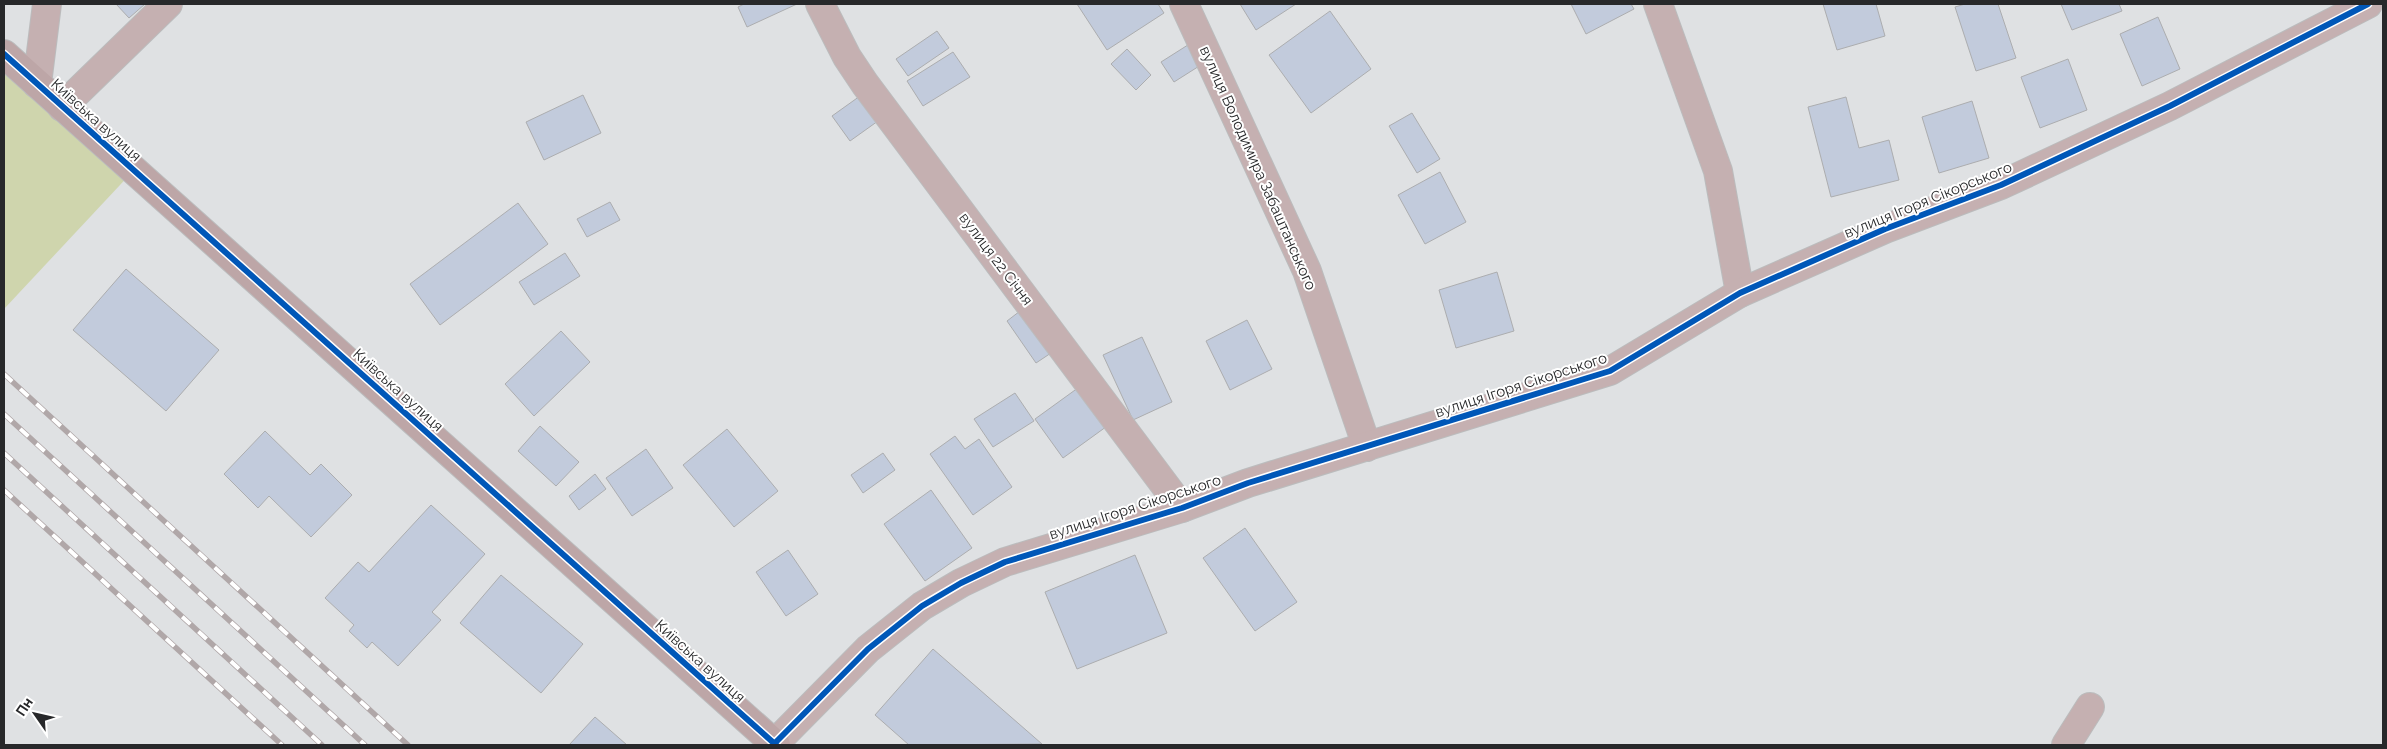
<svg xmlns="http://www.w3.org/2000/svg" width="2387" height="749" viewBox="0 0 2387 749" font-family="Raleway,sans-serif">
	<rect width="100%" height="100%" fill="#dfe1e3"/>
	<polygon fill="#cfd5ad" points="4,54 134,170 4,309"/>
	<g fill="#c2cbdc" stroke="#acadaf">
		<polygon points="116,4 145,4 129,18"/>
		<polygon points="744,4 797,4 747,27 738,7"/>
		<polygon points="1077,4 1158,4 1164,13 1107,50"/>
		<polygon points="1240,4 1296,4 1256,30"/>
		<polygon points="1571,4 1631,4 1634,9 1586,34"/>
		<polygon points="1823,4 1876,4 1885,36 1837,50"/>
		<polygon points="1965,4 1998,4 2016,58 1976,71 1955,7"/>
		<polygon points="2061,4 2119,4 2122,11 2072,30"/>
		<polygon points="1330,11 1371,69 1311,113 1269,55"/>
		<polygon points="2158,17 2180,69 2142,86 2120,34"/>
		<polygon points="937,31 949,48 908,76 896,59"/>
		<polygon points="1191,43 1204,63 1174,82 1161,62"/>
		<polygon points="1127,49 1151,75 1136,90 1111,64"/>
		<polygon points="953,52 970,77 923,106 907,81"/>
		<polygon points="2068,59 2087,110 2040,128 2021,77"/>
		<polygon points="583,95 601,133 544,160 526,122"/>
		<polygon points="860,96 878,121 850,141 832,116"/>
		<polygon points="1846,97 1859,148 1889,140 1899,180 1831,197 1808,107"/>
		<polygon points="1972,101 1989,158 1939,173 1922,117"/>
		<polygon points="1412,113 1440,159 1417,173 1389,126"/>
		<polygon points="1440,172 1466,222 1425,244 1398,195"/>
		<polygon points="610,202 620,220 587,237 577,219"/>
		<polygon points="518,203 548,244 440,325 410,284"/>
		<polygon points="565,253 580,276 534,305 519,282"/>
		<polygon points="126,269 219,350 166,411 73,330"/>
		<polygon points="1497,272 1514,331 1456,348 1439,290"/>
		<polygon points="1024,308 1054,351 1036,363 1007,321"/>
		<polygon points="1247,320 1272,369 1230,390 1206,341"/>
		<polygon points="561,331 590,362 534,416 505,384"/>
		<polygon points="1142,337 1172,402 1133,420 1103,355"/>
		<polygon points="1082,385 1110,424 1063,458 1035,419"/>
		<polygon points="1015,393 1034,421 993,447 974,419"/>
		<polygon points="540,426 579,462 556,486 518,451"/>
		<polygon points="727,429 778,491 734,527 683,465"/>
		<polygon points="265,431 310,475 321,464 352,495 311,537 269,496 258,508 224,474"/>
		<polygon points="955,436 965,449 979,439 1012,487 973,515 930,454"/>
		<polygon points="646,449 673,488 632,516 606,478"/>
		<polygon points="883,453 895,470 863,493 851,475"/>
		<polygon points="595,474 606,489 579,510 569,496"/>
		<polygon points="931,490 972,548 925,581 884,524"/>
		<polygon points="431,505 485,554 432,612 441,620 398,666 372,642 367,648 349,631 354,625 325,598 358,562 369,572"/>
		<polygon points="1245,528 1297,602 1255,631 1203,558"/>
		<polygon points="788,550 818,594 786,616 756,572"/>
		<polygon points="1135,555 1167,633 1077,669 1045,592"/>
		<polygon points="501,575 583,644 541,693 460,623"/>
		<polygon points="933,649 1042,744 909,745 875,715"/>
		<polygon points="595,717 627,745 569,745"/>
	</g>
	<g fill="none" stroke-linecap="round" stroke-linejoin="round">
		<g stroke="#bbbcbd" stroke-width="30">
			<g id="street">
				<polyline points="820,4 847,57 865,84 1182,508"/>
				<polyline points="1184,4 1307,271 1367,447"/>
				<polyline points="1658,4 1718,171 1740,293"/>
				<polyline points="37,84 47,4"/>
				<polyline points="62,107 168,4"/>
				<polyline points="774,744 868,649 922,606 961,583 1005,562 1182,508 1248,483 1610,371 1740,293 1885,229 2001,185 2170,106 2368,4"/>
				<polyline points="2066,745 2090,707"/>
			</g>
		</g>
		<g stroke="#bbbcbd" stroke-width="30">
			<polyline id="secondary" points="4,54 776,745"/>
		</g>
		<use href="#street" stroke="#c5b0b1" stroke-width="28"/>
		<use href="#secondary" stroke="#bda6a7" stroke-width="28"/>
		<g stroke="#b0a7a8" stroke-width="5.5">
			<g id="rail">
				<polyline points="4,374 408,745"/>
				<polyline points="4,414 365,745"/>
				<polyline points="4,453 322,745"/>
				<polyline points="4,490 282,745"/>
			</g>
		</g>
		<use href="#rail" stroke="#fff" stroke-width="4" stroke-dasharray="11" stroke-linecap="butt"/>
		<g stroke="#fff" stroke-width="9">
			<g id="cycleway">
				<polyline points="4,54 776,745"/>
				<polyline points="774,744 868,649 922,606 961,583 1005,562 1182,508 1248,483 1610,371 1740,293 1885,229 2001,185 2170,106 2368,4"/>
			</g>
		</g>
		<use href="#cycleway" stroke="#0057b8" stroke-width="6"/>
	</g>
	<g text-anchor="middle" dominant-baseline="central" stroke-width="4" stroke-linejoin="round" paint-order="stroke">
		<g font-size="15" fill="#27282a" stroke="#fff">
			<text transform="translate(96 120) rotate(42)">Київська вулиця</text>
			<text transform="translate(1258 168) rotate(66)">вулиця Володимира Забаштанського</text>
			<text transform="translate(1928 200) rotate(-22)">вулиця Ігоря Сікорського</text>
			<text transform="translate(996 259) rotate(53)">вулиця 22 Січня</text>
			<text transform="translate(1521 385) rotate(-18)">вулиця Ігоря Сікорського</text>
			<text transform="translate(398 390) rotate(42)">Київська вулиця</text>
			<text transform="translate(1135 507) rotate(-18)">вулиця Ігоря Сікорського</text>
			<text transform="translate(700 661) rotate(42)">Київська вулиця</text>
		</g>
	</g>
	<rect width="2387" height="749" fill="none" stroke="#27282a" stroke-width="10"/>
	<g transform="translate(35 714) rotate(304)" stroke="#ffffff" stroke-width="4" paint-order="stroke">
	<path d="M0-4L9 19L0 12L-9 19Z" fill="#27282a"/>
	<text y="-8" font-size="14" font-weight="bold" text-anchor="middle" fill="#27282a">Пн</text>
	</g>
</svg>
